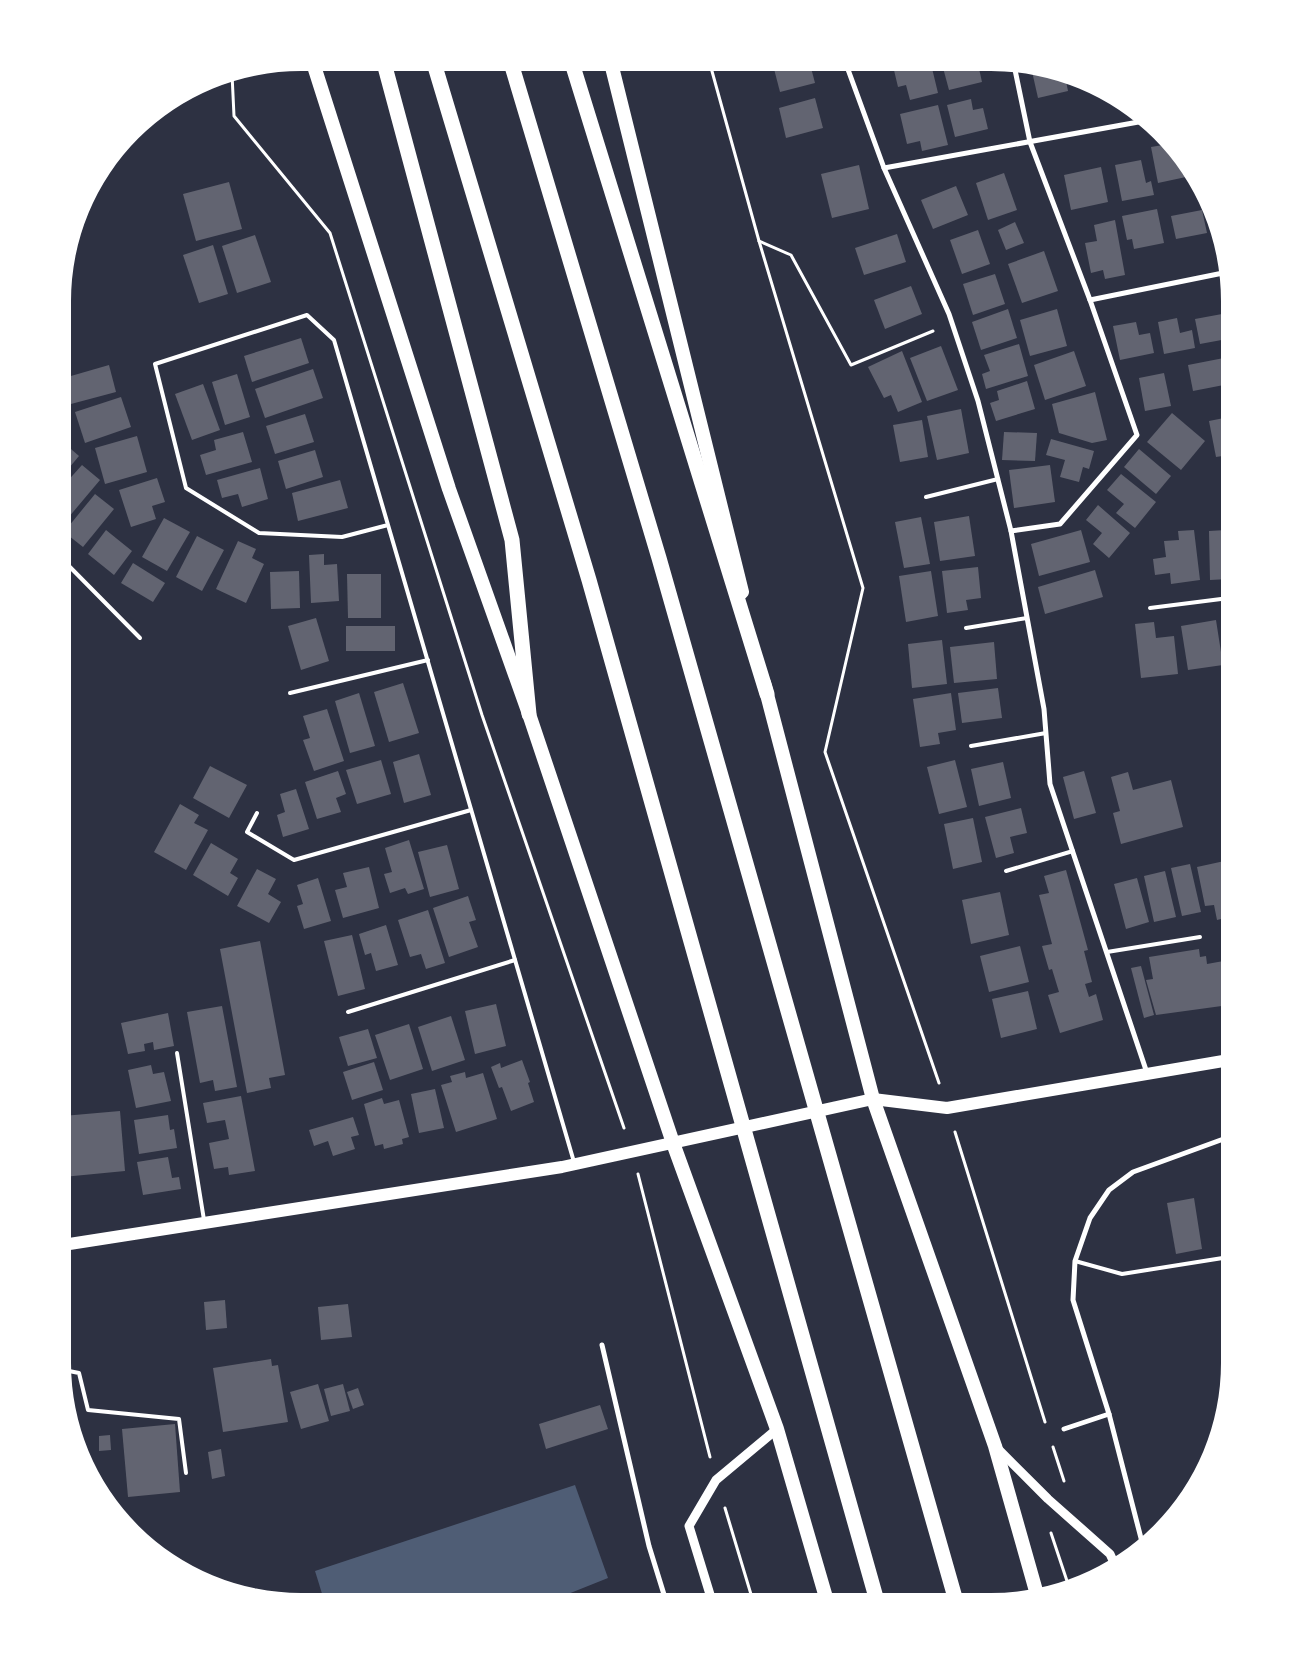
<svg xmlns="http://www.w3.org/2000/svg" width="1292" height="1664" viewBox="0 0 1292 1664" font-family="Literata,serif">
	<rect width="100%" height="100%" fill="#2d3142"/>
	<polygon fill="#4f5d75" points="575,1485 608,1578 553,1600 324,1600 315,1571"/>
	<g fill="#626471">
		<polygon points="776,64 810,64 815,83 780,92 773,65"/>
		<polygon points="899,64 931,64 938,93 910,100 906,85 898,87 893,66"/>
		<polygon points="942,64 978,64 982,82 949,90"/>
		<polygon points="1031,67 1065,76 1068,91 1038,98"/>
		<polygon points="815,98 823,128 786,138 779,108"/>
		<polygon points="971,99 973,110 983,108 988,129 955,137 947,105"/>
		<polygon points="938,105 948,145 922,151 920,141 907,144 900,114"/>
		<polygon points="1163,145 1185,172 1186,177 1158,183 1151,147"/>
		<polygon points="1141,160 1146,183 1151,181 1154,195 1122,201 1115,165"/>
		<polygon points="859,165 869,209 832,218 821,174"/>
		<polygon points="1101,167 1108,202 1071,210 1064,175"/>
		<polygon points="1004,173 1017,210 988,220 976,183"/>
		<polygon points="229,182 242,229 196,241 183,194"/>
		<polygon points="956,186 968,215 933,229 921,200"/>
		<polygon points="1157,209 1164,243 1134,249 1132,239 1127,240 1122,216"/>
		<polygon points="1202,210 1207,233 1176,239 1171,216"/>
		<polygon points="1115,220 1125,275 1105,279 1103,270 1091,273 1085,243 1097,241 1094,225"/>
		<polygon points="1015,222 1024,243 1006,250 998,230"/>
		<polygon points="978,230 990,264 962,274 950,240"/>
		<polygon points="897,234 906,262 864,275 855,248"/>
		<polygon points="255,235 271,282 237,293 222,246"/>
		<polygon points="213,245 228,294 199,303 183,255"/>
		<polygon points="1044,251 1058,291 1022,303 1008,264"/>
		<polygon points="995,274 1005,304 973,315 963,284"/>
		<polygon points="911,286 922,314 885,329 874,300"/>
		<polygon points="1008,309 1017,338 981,350 972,322"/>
		<polygon points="1057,309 1067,346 1030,356 1020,320"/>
		<polygon points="1222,314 1227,339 1200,344 1195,319"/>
		<polygon points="1177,318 1180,333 1192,330 1195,348 1164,354 1158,322"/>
		<polygon points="1136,322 1139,335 1150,333 1154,353 1120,360 1113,326"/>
		<polygon points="301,338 309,363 252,382 244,356"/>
		<polygon points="1019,344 1028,376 986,389 982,374 990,371 984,355"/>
		<polygon points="941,346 958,390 927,401 910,358"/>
		<polygon points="902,351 922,402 898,412 891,395 884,398 868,367"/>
		<polygon points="1074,351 1086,386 1045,400 1034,365"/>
		<polygon points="1229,357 1229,384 1193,391 1188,365"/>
		<polygon points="109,365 116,392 71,404 64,378"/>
		<polygon points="313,369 323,398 265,418 255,389"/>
		<polygon points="1164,373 1171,406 1145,411 1139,378"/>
		<polygon points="237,374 250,417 225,425 212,382"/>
		<polygon points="1027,381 1035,409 996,421 990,403 999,400 997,391"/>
		<polygon points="203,384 220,430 192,440 175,394"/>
		<polygon points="1095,392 1107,440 1092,443 1059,433 1052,404"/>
		<polygon points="121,397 131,427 85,443 75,412"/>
		<polygon points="961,409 969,453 937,460 927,416"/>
		<polygon points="1172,413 1205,441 1181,470 1147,442"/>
		<polygon points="305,414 314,442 275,454 266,426"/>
		<polygon points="1229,417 1229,455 1216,457 1209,421"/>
		<polygon points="922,420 928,457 900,462 893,425"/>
		<polygon points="243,432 252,462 206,475 200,455 216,450 214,440"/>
		<polygon points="1004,432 1037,433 1035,461 1002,460"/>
		<polygon points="137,436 147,472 105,484 95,448"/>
		<polygon points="1051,439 1094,451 1089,469 1083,467 1079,482 1060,477 1065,460 1046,455"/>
		<polygon points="64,443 79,456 64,474"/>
		<polygon points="1139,449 1171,476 1156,494 1124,467"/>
		<polygon points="315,450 323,477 286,489 278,461"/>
		<polygon points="82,465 100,480 68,518 64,515 64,485"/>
		<polygon points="1050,465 1055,502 1014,508 1009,470"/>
		<polygon points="260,468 268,499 242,507 238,494 222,498 217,480"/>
		<polygon points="1121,474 1156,502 1135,528 1116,513 1124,504 1107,490"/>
		<polygon points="157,478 165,502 152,506 156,519 131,527 119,490"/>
		<polygon points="340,480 348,508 298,521 292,493"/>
		<polygon points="95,494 114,509 83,547 64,532"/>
		<polygon points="1098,505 1130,533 1109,558 1093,544 1102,533 1086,520"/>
		<polygon points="969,516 975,556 940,561 934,522"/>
		<polygon points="921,517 930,564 904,568 895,522"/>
		<polygon points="164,518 190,532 167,571 142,557"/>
		<polygon points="106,530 132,551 114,575 88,554"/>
		<polygon points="1081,530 1090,562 1039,576 1031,544"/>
		<polygon points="1194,530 1200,580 1171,584 1170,573 1155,575 1153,559 1166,557 1164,541 1179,540 1178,531"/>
		<polygon points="1226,530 1227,542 1229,542 1229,579 1210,580 1209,531"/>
		<polygon points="197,536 224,550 202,591 176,577"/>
		<polygon points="238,541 256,549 252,558 264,564 246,603 216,589"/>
		<polygon points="324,554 324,565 337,564 339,601 311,603 309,555"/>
		<polygon points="133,563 165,583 153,602 121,583"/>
		<polygon points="978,567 981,598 966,600 968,610 947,613 942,571"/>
		<polygon points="1095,570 1103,597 1045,614 1038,587"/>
		<polygon points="299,571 300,608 271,609 270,572"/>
		<polygon points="931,571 938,616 906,622 899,576"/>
		<polygon points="347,574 381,574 381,618 348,618"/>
		<polygon points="316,618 329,661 301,670 288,626"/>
		<polygon points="1216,620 1223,665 1188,670 1181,626"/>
		<polygon points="1154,622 1156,638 1174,636 1178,674 1141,678 1135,624"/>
		<rect x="346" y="626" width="49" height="25"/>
		<polygon points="942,640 947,684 912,688 908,644"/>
		<polygon points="994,642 997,679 954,683 950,647"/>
		<polygon points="403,683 419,733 389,742 374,692"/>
		<polygon points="998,688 1002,718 962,723 958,693"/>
		<polygon points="359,693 375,746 350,753 335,701"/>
		<polygon points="951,693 956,730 938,733 940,744 920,747 913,699"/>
		<polygon points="327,709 344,761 314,771 303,740 310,738 303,716"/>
		<polygon points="419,754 431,795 404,803 393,762"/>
		<polygon points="381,760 391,794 357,804 346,770"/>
		<polygon points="955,760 967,807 939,814 927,767"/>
		<polygon points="1003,762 1011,798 979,806 971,769"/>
		<polygon points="210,766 247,785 229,818 193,798"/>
		<polygon points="338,771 346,794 336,798 341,812 317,819 305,782"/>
		<polygon points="1084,771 1096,813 1074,819 1063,777"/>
		<polygon points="1128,772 1133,790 1171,780 1183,827 1121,844 1113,813 1120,811 1111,777"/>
		<polygon points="296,789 309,829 283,837 277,815 285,812 280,794"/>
		<polygon points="180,804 199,815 194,823 208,830 186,870 154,852"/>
		<polygon points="1021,808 1027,833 1010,837 1014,853 996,858 985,817"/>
		<polygon points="973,818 982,862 953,869 944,824"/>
		<polygon points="409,840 424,889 408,894 405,888 390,893 384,874 392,872 385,848"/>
		<polygon points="211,843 238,859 230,873 238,878 228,896 193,875"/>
		<polygon points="447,845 459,889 430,897 418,852"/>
		<polygon points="1229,860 1229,917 1217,920 1214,905 1205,906 1197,867"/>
		<polygon points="1190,864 1201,912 1182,916 1171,868"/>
		<polygon points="369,867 379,908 343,918 335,890 347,887 343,873"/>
		<polygon points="257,869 276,879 268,894 281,902 269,923 237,906"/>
		<polygon points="1066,870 1088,950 1084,951 1092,982 1085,984 1089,997 1096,994 1103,1020 1060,1033 1048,995 1059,992 1052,969 1049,970 1042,946 1052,944 1039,895 1049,893 1044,876"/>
		<polygon points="1165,871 1176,917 1154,922 1144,876"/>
		<polygon points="318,878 331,921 304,929 297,906 303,904 297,885"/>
		<polygon points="1137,878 1149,922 1126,929 1114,884"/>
		<polygon points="1000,892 1009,935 971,944 962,900"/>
		<polygon points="468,896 476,920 469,922 478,947 449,957 433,908"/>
		<polygon points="428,910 445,963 426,969 421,954 410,957 398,920"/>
		<polygon points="386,925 398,965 376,971 371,953 365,955 359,934"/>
		<polygon points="352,935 365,989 338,996 324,941"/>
		<polygon points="260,941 285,1075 269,1078 271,1088 247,1093 220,949"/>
		<polygon points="1020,946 1029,982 989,992 980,956"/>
		<polygon points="1199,949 1200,957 1206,956 1207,964 1229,960 1229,1005 1156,1015 1146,980 1153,979 1149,957"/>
		<polygon points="1141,966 1154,1015 1144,1018 1131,968"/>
		<polygon points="1028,991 1037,1029 1001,1038 992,999"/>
		<polygon points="496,1004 506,1046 475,1054 465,1011"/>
		<polygon points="222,1006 237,1087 215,1091 213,1080 200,1083 187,1012"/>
		<polygon points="168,1013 174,1046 154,1050 153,1042 144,1044 145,1051 128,1054 121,1023"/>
		<polygon points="451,1016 465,1060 432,1071 418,1027"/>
		<polygon points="409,1024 423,1069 390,1080 375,1035"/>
		<polygon points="368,1029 377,1058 348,1066 339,1037"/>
		<polygon points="522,1060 530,1082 528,1083 534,1102 511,1111 502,1087 499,1088 491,1067 500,1063 501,1068"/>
		<polygon points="374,1062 383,1090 352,1100 343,1072"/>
		<polygon points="151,1065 153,1074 164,1072 171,1101 136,1108 128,1070"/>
		<polygon points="465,1072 466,1078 483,1073 497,1119 456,1132 441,1085 452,1082 450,1076"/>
		<polygon points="435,1089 444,1128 419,1133 411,1094"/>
		<polygon points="241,1096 255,1171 229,1175 228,1167 214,1169 209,1143 229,1139 225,1120 207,1123 203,1103"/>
		<polygon points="382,1098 384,1104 399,1100 409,1137 402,1139 403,1144 384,1149 383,1144 375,1146 364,1104"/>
		<polygon points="120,1111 125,1171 63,1177 63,1116"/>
		<polygon points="168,1115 170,1130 174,1129 177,1148 139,1154 134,1120"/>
		<polygon points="353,1117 359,1135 351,1137 355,1149 333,1156 328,1141 314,1146 309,1130"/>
		<polygon points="168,1157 172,1178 179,1177 181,1189 143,1195 137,1162"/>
		<polygon points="1194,1198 1202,1249 1176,1254 1167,1203"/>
		<polygon points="225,1300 227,1328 206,1330 204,1302"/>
		<polygon points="348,1304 352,1337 321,1340 318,1307"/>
		<polygon points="271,1359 272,1366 278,1365 288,1422 223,1432 213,1368"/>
		<polygon points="318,1384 329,1421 301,1429 290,1392"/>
		<polygon points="343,1384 350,1411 331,1416 324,1389"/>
		<polygon points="358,1388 364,1405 353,1409 347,1392"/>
		<polygon points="600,1405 608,1429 546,1449 539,1424"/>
		<polygon points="175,1424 180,1492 128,1497 122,1429"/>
		<polygon points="110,1435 111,1450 99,1451 99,1436"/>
		<polygon points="221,1449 225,1476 212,1479 208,1452"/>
	</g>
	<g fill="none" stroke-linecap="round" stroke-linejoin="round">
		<g stroke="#fff" stroke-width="3">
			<polyline points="710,64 759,241 863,588 825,752 939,1083"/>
			<polyline points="232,74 234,116 330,233 482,715 624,1128"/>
			<polyline points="759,241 791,255 851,365 933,331"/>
			<polyline points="955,1132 1045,1422"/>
			<polyline points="638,1174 710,1457"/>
			<polyline points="1053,1447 1064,1481"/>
			<polyline points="725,1508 753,1601"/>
			<polyline points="1051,1533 1068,1584"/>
		</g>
		<g stroke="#fff" stroke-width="4">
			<polyline points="926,497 998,479"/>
			<polyline points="388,525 342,537 259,533 186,488 155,364 307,315 334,340 574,1162"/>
			<polyline points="64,561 140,638"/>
			<polyline points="1150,608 1229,598"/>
			<polyline points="966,628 1027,618"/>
			<polyline points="290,693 428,660"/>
			<polyline points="971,746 1046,733"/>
			<polyline points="257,813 247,832 294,860 471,810"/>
			<polyline points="1006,871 1073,851"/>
			<polyline points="1107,952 1200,937"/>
			<polyline points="348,1012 515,960"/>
			<polyline points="177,1053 204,1220"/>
			<polyline points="1075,1261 1122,1274 1229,1257"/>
			<polyline points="64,1370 79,1373 88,1410 179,1419 186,1473"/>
		</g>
		<g stroke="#fff" stroke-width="5">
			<polyline points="846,64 884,168 949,314 978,401 1011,531 1044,709 1050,784 1147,1073"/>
			<polyline points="1014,65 1030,142 1090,300"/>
			<polyline points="884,168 1144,121"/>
			<polyline points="1011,531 1060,524 1137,435 1090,300 1223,273"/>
			<polyline points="602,1345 649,1546 666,1601"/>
			<polyline points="1064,1429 1109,1414"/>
			<polyline points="1143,1546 1109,1414 1073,1300 1075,1261 1090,1218 1109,1190 1133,1172 1229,1137"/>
		</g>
		<g stroke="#fff" stroke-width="9">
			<polyline points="997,1448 1048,1499 1110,1554 1115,1565"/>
			<polyline points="712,1601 689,1526 716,1480 777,1429"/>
		</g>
		<polyline stroke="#fff" stroke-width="12" points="63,1245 562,1167 873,1099 947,1108 1229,1060"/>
		<g stroke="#fff" stroke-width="14">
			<polyline points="313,63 449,489 529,714 673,1143 777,1429 827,1601"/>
			<polyline points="611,63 742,592"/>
			<polyline points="764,683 873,1099 995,1446 1036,1591"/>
		</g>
		<g stroke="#fff" stroke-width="15">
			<polyline points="384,63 512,540 529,714"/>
			<polyline points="434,63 589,580 877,1601"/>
			<polyline points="511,63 659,558 956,1601"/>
			<polyline points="572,63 767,694"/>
		</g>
	</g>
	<path d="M0 0H1292V1664H0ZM301 71H991A230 230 0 0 1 1221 301V1363A230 230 0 0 1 991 1593H301A230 230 0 0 1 71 1363V301A230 230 0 0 1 301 71Z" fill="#fff" fill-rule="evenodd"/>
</svg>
